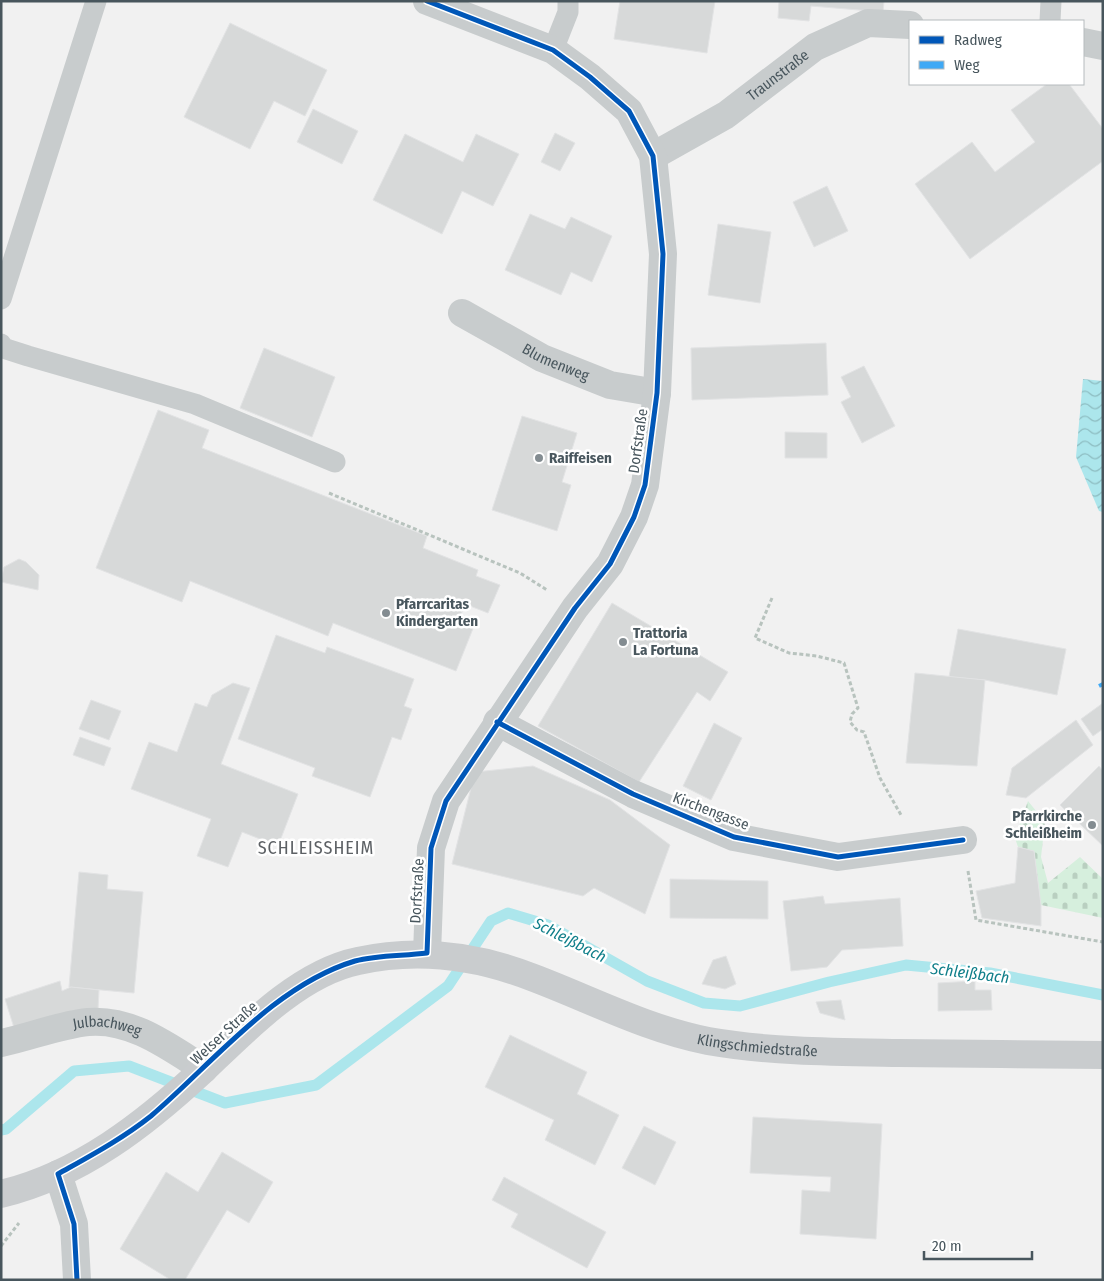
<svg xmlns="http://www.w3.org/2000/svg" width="1104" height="1281" viewBox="0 0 1104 1281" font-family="'Fira Sans Condensed',sans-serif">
	<defs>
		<pattern id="cemetery-stones" width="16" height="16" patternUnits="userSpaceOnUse" patternTransform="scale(1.25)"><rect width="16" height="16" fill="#d6efdd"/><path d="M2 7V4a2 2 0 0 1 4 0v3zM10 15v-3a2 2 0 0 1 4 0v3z" fill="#b9cfc0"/></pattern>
		<pattern id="water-waves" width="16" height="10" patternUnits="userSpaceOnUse" patternTransform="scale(1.25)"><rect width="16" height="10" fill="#ace6ec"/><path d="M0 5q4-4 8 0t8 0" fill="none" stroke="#8ebdc2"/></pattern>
	</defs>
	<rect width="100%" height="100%" fill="#f1f1f1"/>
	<polygon fill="url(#cemetery-stones)" points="1028,801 1045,822 1041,857 1048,883 1080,857 1103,879 1103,918 1041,905 1034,851 1018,847 1015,838"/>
	<polygon fill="url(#water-waves)" points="1083,379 1103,381 1103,512 1099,511 1076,457"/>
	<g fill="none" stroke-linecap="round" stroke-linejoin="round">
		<polyline stroke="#ace6ec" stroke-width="11" points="1,1130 6,1129 74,1071 129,1066 225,1103 316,1085 448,986 491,921 508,913 548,925 647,981 704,1003 740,1006 829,982 906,965 990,973 1103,995"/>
	</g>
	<g fill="#d7d9d9" stroke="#e2e3e4">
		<polygon points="620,1 715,1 707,53 614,39"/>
		<polygon points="779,1 884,1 883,12 811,6 809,21 778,18"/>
		<polygon points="230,23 327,70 305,116 274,101 250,149 184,117"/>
		<polygon points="1047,84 1069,84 1103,129 1103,161 970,259 915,184 972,142 995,172 1035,142 1011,110"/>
		<polygon points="313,109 358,131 342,164 297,142"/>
		<polygon points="555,133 575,143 560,171 541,162"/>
		<polygon points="405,134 463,162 476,134 519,154 493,206 462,191 442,234 373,200"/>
		<polygon points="827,186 848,231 814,247 793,202"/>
		<polygon points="530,214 565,229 571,217 612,236 592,282 571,272 561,295 505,270"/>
		<polygon points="718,224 771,232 760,303 708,295"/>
		<polygon points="826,343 828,395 692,400 691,348"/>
		<polygon points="264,348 335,377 312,437 240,408"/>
		<polygon points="864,366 895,426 862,443 841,402 851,397 841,377"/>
		<polygon points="158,410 209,430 202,448 427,536 423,548 478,570 476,576 500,585 488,613 465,604 459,620 474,626 456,671 333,623 328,636 190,581 182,602 96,568"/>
		<polygon points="522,416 577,433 562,482 571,485 557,531 492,510"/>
		<polygon points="785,432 827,433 827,458 785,458"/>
		<polygon points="19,559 26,562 39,575 38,590 1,582 4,567"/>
		<polygon points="612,603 728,672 710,701 697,692 639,782 538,726"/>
		<polygon points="958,629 1066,649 1057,695 985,680 949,677"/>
		<polygon points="276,635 325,653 327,647 414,679 404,706 412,709 401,740 392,737 370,797 312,776 315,768 238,739"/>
		<polygon points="915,673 985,680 977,766 906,763"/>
		<polygon points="233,683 250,688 221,764 298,794 278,846 242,832 228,867 197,856 211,819 131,789 149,742 177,752 195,703 207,707 212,695"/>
		<polygon points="91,700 121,711 109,740 79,729"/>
		<polygon points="1103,703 1103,729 1093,736 1081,719"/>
		<polygon points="1076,720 1093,745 1026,798 1006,795 1012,768"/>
		<polygon points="714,723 742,738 711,800 683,786"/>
		<polygon points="80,737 111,748 104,766 73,755"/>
		<polygon points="533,766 610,800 670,845 645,914 594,888 583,896 452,864 475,772"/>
		<polygon points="1099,766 1103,771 1103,846 1060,805"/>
		<polygon points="1018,847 1034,851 1041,905 1041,926 982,918 976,891 1015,883"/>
		<polygon points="79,872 108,875 107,889 143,892 134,993 69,987"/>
		<polygon points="670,879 768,881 768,919 670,918"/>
		<polygon points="823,896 825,904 900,898 903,946 842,950 827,967 791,971 783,901"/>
		<polygon points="726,956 736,984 725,989 702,984 713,960"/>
		<polygon points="60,981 62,991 71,987 99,990 98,1009 15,1031 5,999"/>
		<polygon points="975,981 975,990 991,990 992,1010 938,1011 938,983"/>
		<polygon points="841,1000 845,1020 820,1013 816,1002"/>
		<polygon points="510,1035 587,1072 577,1094 619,1115 595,1165 545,1140 554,1120 485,1087"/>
		<polygon points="753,1117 882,1124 876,1239 800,1234 802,1190 830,1192 831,1177 750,1173"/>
		<polygon points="644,1126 676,1142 655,1185 622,1168"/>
		<polygon points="222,1152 273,1182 249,1223 227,1210 185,1280 171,1280 120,1249 166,1172 198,1192"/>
		<polygon points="504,1177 606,1232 587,1268 511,1227 518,1214 492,1200"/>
	</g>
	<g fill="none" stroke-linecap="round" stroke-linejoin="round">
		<g stroke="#b8c3be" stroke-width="3" stroke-dasharray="4 2.5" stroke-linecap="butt">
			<polyline points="329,493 520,573 547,590"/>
			<polyline points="772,598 755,638 789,653 817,656 844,663 858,708 852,714 850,722 857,730 864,732 880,778 901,815"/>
			<polyline points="968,871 976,920 1103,942"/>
			<polyline points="1,1246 19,1223"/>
		</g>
		<g stroke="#c8cccd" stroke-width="21">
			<polyline points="1050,21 1051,1"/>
			<polyline points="553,50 568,12 568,1"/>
			<polyline points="1,299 96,1"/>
			<polyline points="1,344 3,348 28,356 195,404 335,462"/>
		</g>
		<g stroke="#c8cccd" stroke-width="28">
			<polyline points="1083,42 1103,46"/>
			<path id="s1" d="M653,156L726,115L815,47L868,23L910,25"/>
			<path id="s2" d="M462,313L542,358L610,385L657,393"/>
			<polyline points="497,722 633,794 734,837 838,857 963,840"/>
			<polyline points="427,953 431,848 446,801 575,608 610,564 634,517 645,485 657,393 663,254 653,156 629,111 590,77 553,50 427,1"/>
			<path id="s3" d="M1,1043C30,1037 59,1025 88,1022C131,1018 169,1047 204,1069"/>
			<polyline points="58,1174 74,1224 77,1280"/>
		</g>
		<path stroke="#c9ccce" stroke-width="28" id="s4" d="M1,1194C80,1175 145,1124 203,1070C245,1030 299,973 358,961C417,948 478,956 534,978C592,1000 647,1029 708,1041C771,1052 836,1052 899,1053C967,1054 1035,1054 1103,1055"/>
		<polyline stroke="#3fa9f5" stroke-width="4" stroke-dasharray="8 4" stroke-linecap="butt" points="1099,686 1103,684"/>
		<g stroke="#fff" stroke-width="8">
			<g id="cycleway">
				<polyline points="497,722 633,794 734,837 838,857 963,840"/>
				<path d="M77,1280L74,1224L58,1174C90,1156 122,1139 151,1116C213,1063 275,985 355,961C377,955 404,956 427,953L431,848L446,801L575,608L610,564L634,517L645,485L657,393L663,254L653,156L629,111L590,77L553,50L427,1"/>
			</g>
		</g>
		<use href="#cycleway" stroke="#0057b8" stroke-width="5"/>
	</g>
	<g fill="#838c91" stroke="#fff" stroke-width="2">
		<circle cx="539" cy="458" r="5"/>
		<circle cx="386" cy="613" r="5"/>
		<circle cx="623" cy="642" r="5"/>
		<circle cx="1092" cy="825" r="5"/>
	</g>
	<g text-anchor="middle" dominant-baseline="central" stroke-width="5" stroke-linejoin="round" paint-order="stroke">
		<g font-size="15" fill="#48565d" stroke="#fff">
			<text stroke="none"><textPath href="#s1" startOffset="149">Traunstraße</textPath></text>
			<text stroke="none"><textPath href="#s2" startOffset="106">Blumenweg</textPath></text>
			<text transform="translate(638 441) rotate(-82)">Dorfstraße</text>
			<text transform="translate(711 811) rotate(21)">Kirchengasse</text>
			<text transform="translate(417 891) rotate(-87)">Dorfstraße</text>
			<text stroke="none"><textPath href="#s3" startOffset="109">Julbachweg</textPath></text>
			<text transform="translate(224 1033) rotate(-43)">Welser Straße</text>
			<text stroke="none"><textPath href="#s4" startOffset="846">Klingschmiedstraße</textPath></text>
		</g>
		<g font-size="15" font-weight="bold" fill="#48565d" stroke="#fff" text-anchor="start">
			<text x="549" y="458">Raiffeisen</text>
			<text x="396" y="604">Pfarrcaritas<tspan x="396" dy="17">Kindergarten</tspan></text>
			<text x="633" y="633">Trattoria<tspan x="633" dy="17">La Fortuna</tspan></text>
			<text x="1082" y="816" text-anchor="end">Pfarrkirche<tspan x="1082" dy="17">Schleißheim</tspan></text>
		</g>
		<g font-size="16" font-style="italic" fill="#107f8a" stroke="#fff">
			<text transform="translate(570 940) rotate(27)">Schleißbach</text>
			<text transform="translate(970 973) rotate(7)">Schleißbach</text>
		</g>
		<g font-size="18" letter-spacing="1" fill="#5d6165" stroke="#fff">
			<text x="316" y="848">SCHLEISSHEIM</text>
		</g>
	</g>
	<rect width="1104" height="1281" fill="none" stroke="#48565d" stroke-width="5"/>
	<rect x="909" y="20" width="175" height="65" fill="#ffffff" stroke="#b6bbbe"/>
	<rect x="919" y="36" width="25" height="8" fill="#0057b8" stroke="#b6bbbe"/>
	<text x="954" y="45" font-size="15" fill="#48565d">Radweg</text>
	<rect x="919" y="61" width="25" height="8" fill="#3fa9f5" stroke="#b6bbbe"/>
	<text x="954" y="70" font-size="15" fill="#48565d">Weg</text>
	<path d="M924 1251v8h108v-8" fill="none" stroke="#48565d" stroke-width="2.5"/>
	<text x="932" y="1251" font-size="15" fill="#48565d" stroke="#ffffff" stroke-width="4" paint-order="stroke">20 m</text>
</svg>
